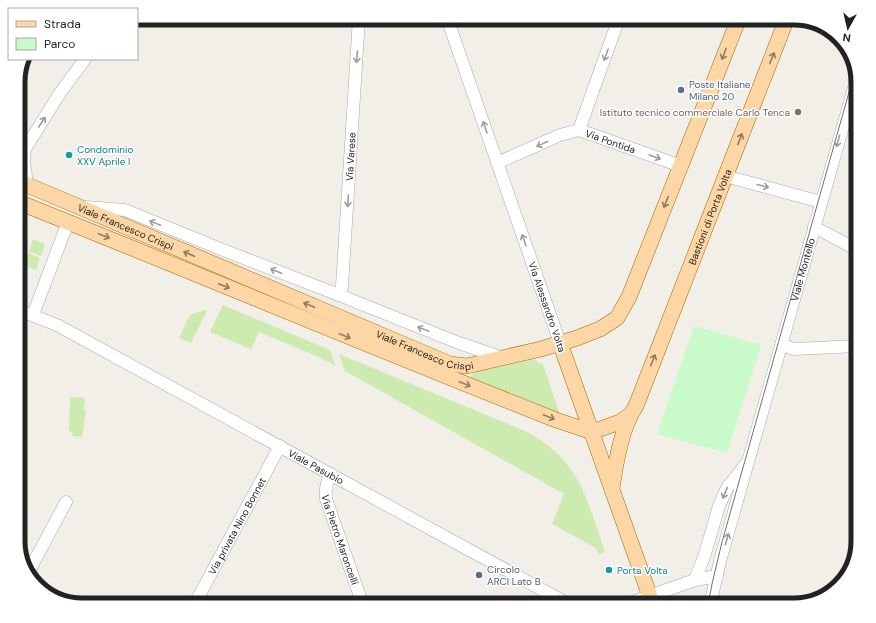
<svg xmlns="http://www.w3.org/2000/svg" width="876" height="623" viewBox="0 0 876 623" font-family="'DM Sans',sans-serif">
	<rect width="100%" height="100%" fill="#f2efe9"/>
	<g fill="#cdebb0">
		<polygon points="33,239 45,244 41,256 29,252"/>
		<polygon points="28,253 40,258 36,270 24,265"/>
		<polygon points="223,305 330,350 336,366 321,358 259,332 251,349 210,332"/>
		<polygon points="204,310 207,311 191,343 179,338 190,315"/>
		<path d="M339,354L525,431C581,460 586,498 605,552L599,555L596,548L552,524L564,494L345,371Z"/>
		<polygon points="535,359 538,363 543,364 561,418 474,381 470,377 476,372"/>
		<polygon points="70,397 85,398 84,411 86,411 82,437 72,436 73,432 69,431"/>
	</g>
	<polygon fill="#c8facc" points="694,326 761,345 727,453 657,434"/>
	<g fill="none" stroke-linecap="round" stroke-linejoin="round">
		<g stroke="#a9a9a9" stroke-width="13">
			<g id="minor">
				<polyline points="447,18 560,343"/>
				<polyline points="579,130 619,18"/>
				<path id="s1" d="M497,163L560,135L579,130L681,166"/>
				<polyline points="725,176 821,202"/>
				<polyline points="27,184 24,161 25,149 60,93 85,59"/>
				<polyline points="86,207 125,210 223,250 339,295 459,343 503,358"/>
				<polyline points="814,227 858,250"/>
				<path id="s2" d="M339,295L342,286L359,18"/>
				<path id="s3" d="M18,310L57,325L570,605"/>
				<polyline points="33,315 68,222"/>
				<polyline points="781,345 794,349 858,346"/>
				<path id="s4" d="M331,474C326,482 325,489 326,499L363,605"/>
				<polyline points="28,573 66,502"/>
				<polyline points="695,580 704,557 719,506 727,488 746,464"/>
				<path id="s5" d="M194,605L280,446"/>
				<polyline points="624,605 695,580 717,576"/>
				<path id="s6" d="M710,605L720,561L857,77"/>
			</g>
		</g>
		<g stroke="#a06b00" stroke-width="16">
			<g id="major">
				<path id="s7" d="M18,181L450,364L467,366L541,349L577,338L600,329L617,318L629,297L739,18"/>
				<path d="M18,202C198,274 376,349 556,420L592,432"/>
				<polyline points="560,343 653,605"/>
				<polyline points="592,432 620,422 630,415"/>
				<path id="s8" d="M612,488C616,463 621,428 636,406L787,18"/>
			</g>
		</g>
		<use href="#minor" stroke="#fff" stroke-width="12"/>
		<use href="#major" stroke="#fcd6a4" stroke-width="15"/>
		<polyline stroke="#707070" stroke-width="1" points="708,605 712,584 722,542 855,71"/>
	</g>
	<defs><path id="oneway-shaft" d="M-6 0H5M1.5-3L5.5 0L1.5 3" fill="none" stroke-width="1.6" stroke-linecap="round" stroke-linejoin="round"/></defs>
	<g stroke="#8f7c63">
		<use href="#oneway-shaft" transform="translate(724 54) rotate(111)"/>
		<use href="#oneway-shaft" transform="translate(772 58) rotate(-68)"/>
		<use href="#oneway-shaft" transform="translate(740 139) rotate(-69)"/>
		<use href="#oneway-shaft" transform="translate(666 202) rotate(112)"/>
		<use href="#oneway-shaft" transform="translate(104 236) rotate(21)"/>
		<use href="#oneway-shaft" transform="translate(189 254) rotate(-157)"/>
		<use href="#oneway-shaft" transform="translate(224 286) rotate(21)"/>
		<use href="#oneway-shaft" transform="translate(309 305) rotate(-157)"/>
		<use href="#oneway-shaft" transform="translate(345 336) rotate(22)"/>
		<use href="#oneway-shaft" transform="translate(653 360) rotate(-69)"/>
		<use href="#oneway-shaft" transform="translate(465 384) rotate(22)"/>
		<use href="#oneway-shaft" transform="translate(549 417) rotate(22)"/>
	</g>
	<g stroke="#9c9c9c">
		<use href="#oneway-shaft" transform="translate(606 55) rotate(110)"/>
		<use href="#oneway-shaft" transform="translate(357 57) rotate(94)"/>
		<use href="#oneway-shaft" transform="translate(42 122) rotate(-57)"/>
		<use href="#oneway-shaft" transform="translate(485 127) rotate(-109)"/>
		<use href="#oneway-shaft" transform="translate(838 141) rotate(106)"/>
		<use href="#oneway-shaft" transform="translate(542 144) rotate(155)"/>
		<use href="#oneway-shaft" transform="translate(655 157) rotate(20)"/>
		<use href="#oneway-shaft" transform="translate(763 186) rotate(15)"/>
		<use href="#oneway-shaft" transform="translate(348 201) rotate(94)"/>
		<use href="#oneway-shaft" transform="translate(155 223) rotate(-158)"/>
		<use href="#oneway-shaft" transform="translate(524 240) rotate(-109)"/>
		<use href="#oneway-shaft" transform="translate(276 271) rotate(-159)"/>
		<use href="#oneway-shaft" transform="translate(423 329) rotate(-158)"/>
		<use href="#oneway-shaft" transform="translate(725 493) rotate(113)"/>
		<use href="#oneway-shaft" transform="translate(727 539) rotate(-74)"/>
	</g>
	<g fill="#5c6f8a" stroke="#fff" stroke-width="1.5">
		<circle cx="681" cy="90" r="4"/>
		<circle cx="479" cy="575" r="4"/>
	</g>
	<circle fill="#8d6e63" stroke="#fff" stroke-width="1.5" cx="798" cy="112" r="4"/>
	<g fill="#0f9aa8" stroke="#fff" stroke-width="1.5">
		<circle cx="69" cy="155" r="4"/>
		<circle cx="609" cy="570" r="4"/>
	</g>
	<g text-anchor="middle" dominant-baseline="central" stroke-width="3" stroke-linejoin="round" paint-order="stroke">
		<g font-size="10" fill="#4e5e75" stroke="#fff" text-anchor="start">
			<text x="689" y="84">Poste Italiane<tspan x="689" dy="12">Milano 20</tspan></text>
			<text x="487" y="569">Circolo<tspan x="487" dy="12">ARCI Lato B</tspan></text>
		</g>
		<g font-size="10" fill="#785e54" stroke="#fff" text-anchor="end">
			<text x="790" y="112">Istituto tecnico commerciale Carlo Tenca</text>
		</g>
		<g font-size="10" fill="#222" stroke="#fff">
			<text stroke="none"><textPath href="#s1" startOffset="122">Via Pontida</textPath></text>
			<text stroke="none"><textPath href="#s2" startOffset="139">Via Varese</textPath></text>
			<text stroke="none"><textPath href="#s8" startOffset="289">Bastioni di Porta Volta</textPath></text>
			<text stroke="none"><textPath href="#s7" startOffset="117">Viale Francesco Crispi</textPath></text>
			<text stroke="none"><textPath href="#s6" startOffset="348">Viale Montello</textPath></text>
			<text transform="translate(547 307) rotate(71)">Via Alessandro Volta</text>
			<text stroke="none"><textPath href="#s7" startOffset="441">Viale Francesco Crispi</textPath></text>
			<text stroke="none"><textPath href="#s3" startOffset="337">Viale Pasubio</textPath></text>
			<text stroke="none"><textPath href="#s5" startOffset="90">Via privata Nino Bonnet</textPath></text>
			<text stroke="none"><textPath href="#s4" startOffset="69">Via Pietro Maroncelli</textPath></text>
		</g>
		<g font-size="10" fill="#0d838f" stroke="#fff" text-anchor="start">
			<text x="77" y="149">Condominio<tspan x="77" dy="12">XXV Aprile I</tspan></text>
			<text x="617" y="570">Porta Volta</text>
		</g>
	</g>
	<path d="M0 0H876V623H0ZM82 25H794A57 57 0 0 1 851 82V541A57 57 0 0 1 794 598H82A57 57 0 0 1 25 541V82A57 57 0 0 1 82 25Z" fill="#fff" fill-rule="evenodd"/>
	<path fill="none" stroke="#222" stroke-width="5" d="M82 25H794A57 57 0 0 1 851 82V541A57 57 0 0 1 794 598H82A57 57 0 0 1 25 541V82A57 57 0 0 1 82 25Z"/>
	<rect x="8" y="8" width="130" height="52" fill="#ffffff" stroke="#a7a7a7"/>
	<rect x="16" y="21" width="20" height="6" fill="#fcd6a4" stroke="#a7a7a7"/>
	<text x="44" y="28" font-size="12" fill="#222222">Strada</text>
	<rect x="16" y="38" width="20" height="12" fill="#c8facc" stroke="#a7a7a7"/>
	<text x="44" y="48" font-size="12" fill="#222222">Parco</text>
	<g transform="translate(848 28) rotate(188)" stroke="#ffffff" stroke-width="3" paint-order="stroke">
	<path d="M0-3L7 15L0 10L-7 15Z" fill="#222222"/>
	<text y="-6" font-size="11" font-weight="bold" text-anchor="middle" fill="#222222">N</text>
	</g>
</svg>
